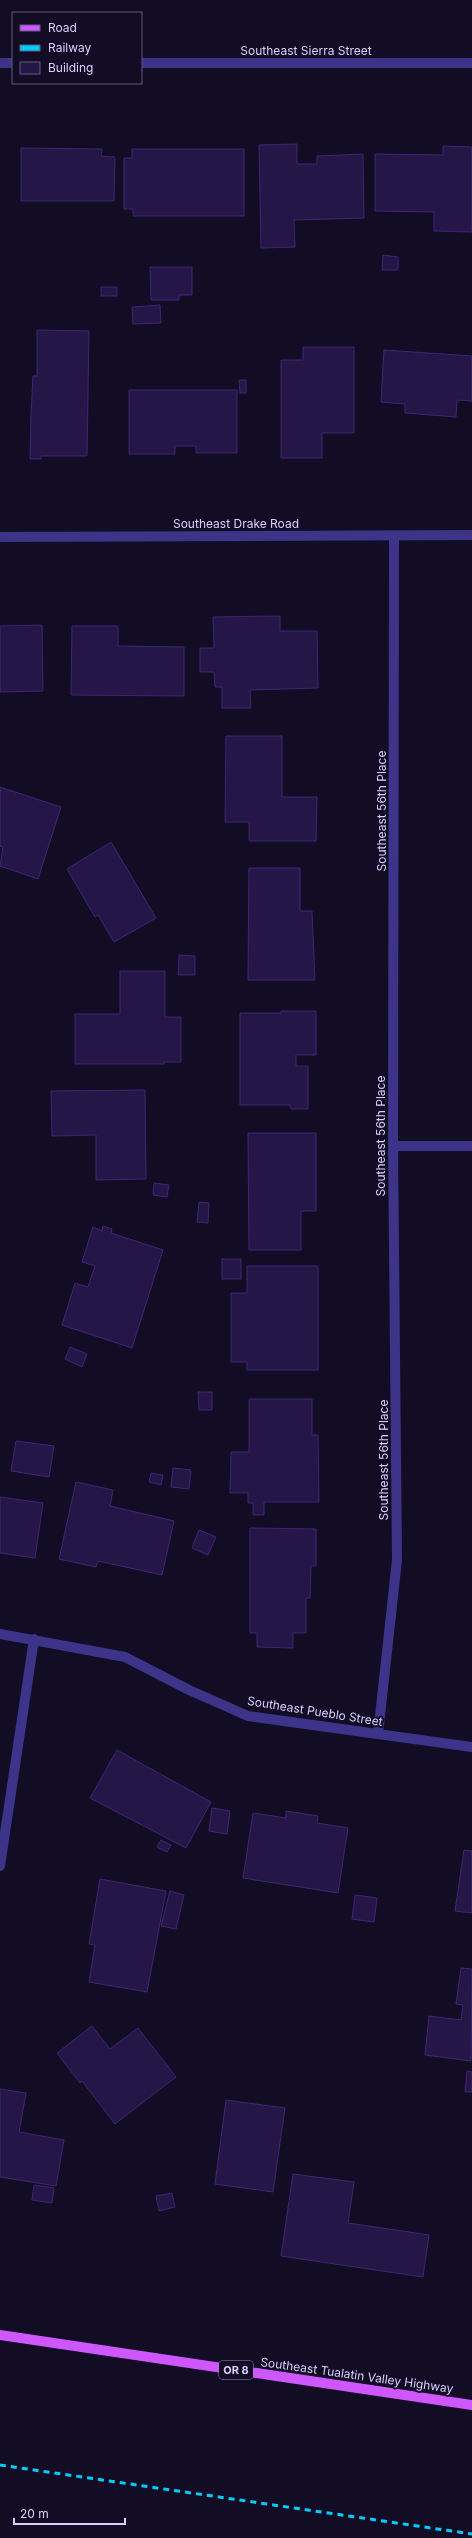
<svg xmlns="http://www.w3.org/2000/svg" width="472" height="2538" viewBox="0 0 472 2538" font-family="Inter,sans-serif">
	<rect width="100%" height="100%" fill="#130c25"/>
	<g fill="#251648" stroke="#3d2676">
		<polygon points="297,144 297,164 317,164 317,156 363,154 364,218 294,220 295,247 261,248 259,145"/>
		<polygon points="443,146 472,147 472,232 434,231 434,212 375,211 375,154 443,155"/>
		<polygon points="21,148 102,149 101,156 115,157 114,201 21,201"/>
		<polygon points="132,149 244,149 244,216 133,216 133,209 124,209 124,158 132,158"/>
		<polygon points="383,255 398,257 398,270 382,270"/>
		<polygon points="150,267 192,267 192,295 179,295 179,300 151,300"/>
		<rect x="101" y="287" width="16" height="9"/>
		<polygon points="160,305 161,323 133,324 132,307"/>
		<polygon points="37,330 89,331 87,456 41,456 41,459 30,459 31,416 33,376 37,376"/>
		<polygon points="303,347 354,347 354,433 322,433 322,458 281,458 281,360 303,360"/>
		<polygon points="384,350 472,356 472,401 457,400 456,417 405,413 405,404 381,402"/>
		<polygon points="239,380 246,380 246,393 240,393"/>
		<polygon points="129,390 237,390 237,453 196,453 196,446 175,446 175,454 129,454"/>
		<polygon points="280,616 280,631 317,631 318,688 250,690 251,708 222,708 222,687 215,687 214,672 200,672 200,648 214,648 213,617"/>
		<polygon points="42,625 43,691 0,692 0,626"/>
		<polygon points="72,626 118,626 118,646 184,647 184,696 71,695"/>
		<polygon points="226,736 282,736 282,797 317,797 316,841 249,841 249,822 225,822"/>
		<polygon points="0,787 61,807 38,879 0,866 3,847 0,846"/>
		<polygon points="111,842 156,918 114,942 98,915 95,917 67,869"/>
		<polygon points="249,868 300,868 300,911 312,911 315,980 248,980"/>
		<polygon points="179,955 195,956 195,975 178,975"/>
		<polygon points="120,971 165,971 165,1017 181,1017 181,1062 164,1062 164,1064 75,1064 75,1014 120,1014"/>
		<polygon points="281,1011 316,1011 316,1055 296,1055 296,1066 308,1066 308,1109 291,1109 290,1105 240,1105 240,1013 281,1013"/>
		<polygon points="145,1090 146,1179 96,1180 96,1135 52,1136 51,1091"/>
		<polygon points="248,1133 316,1133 316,1211 301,1211 301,1250 249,1250"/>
		<polygon points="154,1183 169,1185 167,1197 153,1195"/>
		<polygon points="199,1202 209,1203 208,1223 197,1222"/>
		<polygon points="103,1226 112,1229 111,1233 163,1250 132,1348 62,1325 75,1283 88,1287 95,1266 82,1262 93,1227 102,1231"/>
		<rect x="222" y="1259" width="19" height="20"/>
		<polygon points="247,1266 318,1266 318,1370 247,1370 247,1362 231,1362 231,1293 247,1293"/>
		<polygon points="70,1347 87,1354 82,1367 65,1359"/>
		<polygon points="198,1392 212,1392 212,1410 199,1410"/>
		<polygon points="249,1399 312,1399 312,1435 318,1435 319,1502 264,1502 264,1515 253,1515 253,1503 248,1503 248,1493 230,1493 231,1452 249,1452"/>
		<polygon points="16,1441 54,1446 49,1477 11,1471"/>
		<polygon points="173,1468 191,1470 189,1489 171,1487"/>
		<polygon points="151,1473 163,1475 161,1485 149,1482"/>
		<polygon points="76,1482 113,1490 110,1506 174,1521 162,1575 98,1561 96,1567 59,1559"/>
		<polygon points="0,1497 43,1503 35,1558 0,1553"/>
		<polygon points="250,1528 316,1529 316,1566 311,1566 310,1598 306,1598 306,1633 293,1633 293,1648 257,1647 257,1633 250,1633"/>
		<polygon points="199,1530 216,1537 208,1555 192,1548"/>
		<polygon points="117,1750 211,1802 186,1848 90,1798"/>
		<polygon points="212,1808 230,1811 227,1834 209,1831"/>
		<polygon points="286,1811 318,1816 317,1823 348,1828 338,1893 243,1878 253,1813 286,1818"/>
		<polygon points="161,1840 171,1845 167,1852 157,1847"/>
		<polygon points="464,1850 472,1851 472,1913 455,1911"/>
		<polygon points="100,1879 166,1891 147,1992 89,1982 95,1945 89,1944"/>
		<polygon points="170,1891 184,1895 176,1929 161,1926"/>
		<polygon points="355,1895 377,1898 374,1922 352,1919"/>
		<polygon points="461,1968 472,1969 471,2061 425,2055 429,2016 461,2020 463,2005 456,2004"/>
		<polygon points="92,2026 110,2049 138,2028 176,2077 115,2124 82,2081 80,2083 57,2053"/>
		<polygon points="467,2071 472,2072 472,2092 465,2092"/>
		<polygon points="0,2089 26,2093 19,2132 64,2140 56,2186 0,2177"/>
		<polygon points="226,2100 285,2108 273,2192 215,2184"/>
		<polygon points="293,2174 354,2182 348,2223 429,2235 423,2277 281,2256"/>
		<polygon points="34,2185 54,2188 52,2203 32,2200"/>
		<polygon points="172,2193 175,2207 159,2211 156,2196"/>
	</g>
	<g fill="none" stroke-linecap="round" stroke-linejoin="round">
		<g stroke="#3d3389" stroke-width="10">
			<polyline points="0,63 13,63"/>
			<polyline points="141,63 472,63"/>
			<polyline points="0,537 472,535"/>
			<polyline points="393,1146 472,1146"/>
			<polyline points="0,1634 125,1657 189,1690 248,1716 472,1747"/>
			<polyline points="378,1734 397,1560 393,1146 394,536"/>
			<polyline points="0,1866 34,1639"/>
		</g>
		<polyline stroke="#ce57ff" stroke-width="10" points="0,2335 472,2405"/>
		<polyline stroke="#00cdfb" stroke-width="3" stroke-dasharray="6 5" stroke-linecap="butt" points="0,2465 472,2534"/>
	</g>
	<g text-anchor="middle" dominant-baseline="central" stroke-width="4" stroke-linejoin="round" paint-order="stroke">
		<rect fill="#130c25" stroke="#9e95be" stroke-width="1" x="219" y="2361" width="34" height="18" rx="3"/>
		<g font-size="11" font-weight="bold" fill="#dad0ff">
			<text x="236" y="2370">OR 8</text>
		</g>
		<g font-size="12" fill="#dad0ff" stroke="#130c25">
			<text x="306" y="50">Southeast Sierra Street</text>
			<text x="236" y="523">Southeast Drake Road</text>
			<text transform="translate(381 811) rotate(-90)">Southeast 56th Place</text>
			<text transform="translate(380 1136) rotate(-90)">Southeast 56th Place</text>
			<text transform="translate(383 1460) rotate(-90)">Southeast 56th Place</text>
			<text transform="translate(315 1711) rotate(9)">Southeast Pueblo Street</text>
			<text transform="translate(357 2375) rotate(8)">Southeast Tualatin Valley Highway</text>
		</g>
	</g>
	<rect x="12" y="12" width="130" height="72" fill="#130c25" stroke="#635a7c"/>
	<rect x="20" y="25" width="20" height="6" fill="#ce57ff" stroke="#635a7c"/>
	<text x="48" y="32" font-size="12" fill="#dad0ff">Road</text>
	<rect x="20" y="45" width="20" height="6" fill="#00cdfb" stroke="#635a7c"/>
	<text x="48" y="52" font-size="12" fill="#dad0ff">Railway</text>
	<rect x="20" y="62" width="20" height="12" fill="#251648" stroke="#635a7c"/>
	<text x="48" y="72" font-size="12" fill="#dad0ff">Building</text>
	<path d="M14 2518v6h111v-6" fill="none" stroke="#dad0ff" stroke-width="2"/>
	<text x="20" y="2518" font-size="12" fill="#dad0ff" stroke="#130c25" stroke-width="3" paint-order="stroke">20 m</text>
</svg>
